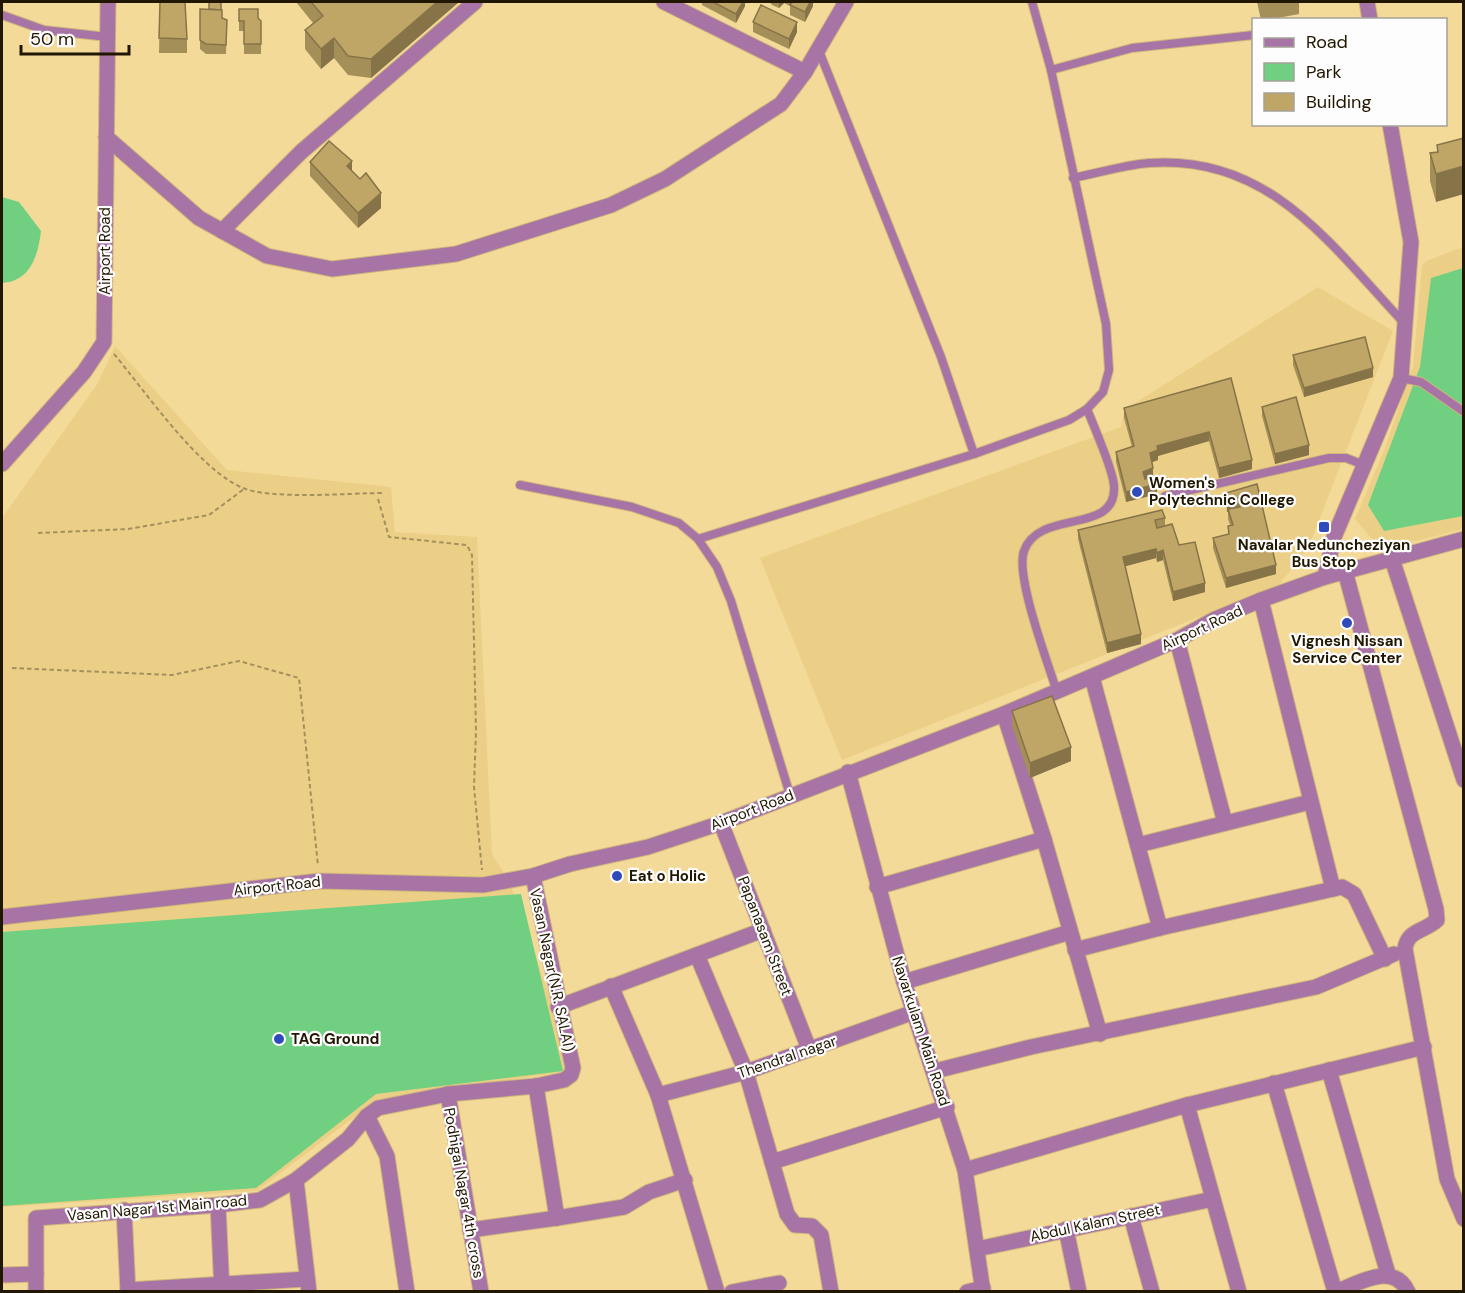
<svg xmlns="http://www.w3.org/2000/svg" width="1465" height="1293" viewBox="0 0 1465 1293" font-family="'DM Sans',sans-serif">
	<rect width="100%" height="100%" fill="#f4da99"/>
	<g fill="#eccf86">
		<polygon points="1463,247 1463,529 1409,543 1378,546 1355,519 1385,448 1413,366 1422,266 1426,261"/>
		<polygon points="1318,287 1393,331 1309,546 1279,585 842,760 760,558 1121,427 1124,410"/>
		<polygon points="115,346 227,470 391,487 395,532 477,537 492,854 510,883 553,1006 565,1072 378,1099 257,1191 2,1207 2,518 98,383"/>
	</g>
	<g fill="#70cf80">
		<path d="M2,197L19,202L41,231C38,255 31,281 2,283Z"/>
		<polygon points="1463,268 1463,516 1384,531 1368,505 1420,367 1431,278"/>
		<polygon points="521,894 563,1071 376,1094 256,1188 2,1206 2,932"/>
	</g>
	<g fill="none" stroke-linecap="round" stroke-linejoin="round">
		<g stroke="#ceb77d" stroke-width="10">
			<g id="service">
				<polyline points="2,15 44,30 108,37"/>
				<polyline points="819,51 941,357 974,454"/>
				<polyline points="1051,70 1132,48 1254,35"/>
				<path d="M1073,178C1098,173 1124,165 1149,163C1269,154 1330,244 1404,323"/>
				<polyline points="1401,378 1421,382 1464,412"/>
				<polyline points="520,485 632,507 679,523 698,539 717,567 731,601 790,795"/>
				<polyline points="1165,496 1329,458 1346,458 1364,465"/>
				<polyline points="698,539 974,454 1069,420 1087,409 1103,392 1109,370 1106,324 1051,70 1032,2"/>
				<path d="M1057,692C1048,663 1015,576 1024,551C1039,508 1117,536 1114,486C1113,469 1094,427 1087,409"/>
			</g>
		</g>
		<g stroke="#ceb77d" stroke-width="17">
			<g id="minor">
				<polyline points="664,2 805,72"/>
				<polyline points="106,137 199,218 267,256 332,269 456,254 611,205 665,179 781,104 805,72 846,2"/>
				<polyline points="222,231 301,152 475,2"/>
				<polyline points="1392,559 1464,780"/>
				<path d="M1345,571L1436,909L1437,920C1424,932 1407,930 1405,949L1447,1179L1464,1219"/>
				<polyline points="1261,600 1333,889"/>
				<polyline points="1177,640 1225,823"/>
				<polyline points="1092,677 1160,928 1342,887 1354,894 1385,959"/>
				<polyline points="1004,714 1044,839 1100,1034"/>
				<polyline points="848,772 904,982 965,1170 983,1292"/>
				<polyline points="721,823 809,1049"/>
				<polyline points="1138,845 1310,802"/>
				<polyline points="877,887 1044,839"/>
				<polyline points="1075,950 1160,928"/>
				<polyline points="697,955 746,1072 787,1214 795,1225 812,1226 821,1235 831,1292"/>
				<polyline points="904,982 1070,932"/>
				<polyline points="611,986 658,1095 717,1292"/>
				<polyline points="558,1007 763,930"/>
				<polyline points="1329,1070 1388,1274"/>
				<polyline points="935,1071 1031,1047 1316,987 1394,954"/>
				<polyline points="1274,1083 1335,1292"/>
				<polyline points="536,1086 557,1218 624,1207 649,1192 685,1180"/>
				<polyline points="448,1094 481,1292"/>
				<polyline points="658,1095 746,1072 914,1012"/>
				<polyline points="1187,1105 1239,1292"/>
				<polyline points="367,1116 387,1156 407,1292"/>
				<polyline points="772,1162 947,1107"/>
				<polyline points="965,1170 1187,1105 1424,1047"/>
				<polyline points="296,1180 309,1292"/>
				<polyline points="218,1205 222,1292"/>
				<polyline points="124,1210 128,1292"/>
				<polyline points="1131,1216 1152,1292"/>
				<polyline points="1066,1229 1079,1292"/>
				<polyline points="470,1230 557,1218"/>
				<polyline points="977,1249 1213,1199"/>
				<polyline points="36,1274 36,1292"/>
				<polyline points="2,1275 36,1274 36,1218 218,1205 260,1200 296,1180 348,1139 367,1116 378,1108 448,1094 536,1086 564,1080 571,1075 573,1068 533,876"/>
				<polyline points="128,1290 307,1279"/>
				<polyline points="732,1292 779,1283"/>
				<polyline points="967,1292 983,1288"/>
				<path d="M1336,1292C1358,1283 1394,1261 1408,1292"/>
			</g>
		</g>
		<g stroke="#ceb77d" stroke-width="17">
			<g id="tertiary">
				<polyline points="1367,2 1370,20"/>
				<polyline points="2,464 84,372 104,342 108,2"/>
				<polyline points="1325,577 1334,537 1401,378 1411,242 1390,124"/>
				<polyline points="2,917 319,881 483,885 533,876 570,864 648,847 721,823 1004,714 1177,640 1213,620 1261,600 1325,577 1464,539"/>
			</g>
		</g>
		<g stroke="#a4905f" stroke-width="2" stroke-dasharray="4.5 3" stroke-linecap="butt">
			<path d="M114,354C145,391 199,470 243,488C271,500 351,493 384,493"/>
			<polyline points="378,499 389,537 467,545 472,555 476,731 474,787 482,870"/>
			<polyline points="38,533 128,529 209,515 244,489"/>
			<polyline points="12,668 172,675 239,661 299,678 318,866"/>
		</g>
		<use href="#service" stroke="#a774a5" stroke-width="8"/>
		<use href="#minor" stroke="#a774a5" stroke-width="15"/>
		<use href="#tertiary" stroke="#a774a5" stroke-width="15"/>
	</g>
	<g fill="#a48f59">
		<polygon points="160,2 187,39 187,53 159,53"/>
		<polygon points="296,2 459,2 371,78 348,75 334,58 321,69 305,49 305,30 313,23"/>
		<polygon points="702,2 745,2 745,6 736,23 702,5"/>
		<polygon points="770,2 813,2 813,6 805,22 790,15 790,6 784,3 779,8 772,5"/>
		<polygon points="1257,2 1299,2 1299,14 1267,20 1261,20"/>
		<polygon points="200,9 227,20 226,54 206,54 200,49"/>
		<polygon points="239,9 261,21 261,54 244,54 244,31 239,31"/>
		<polygon points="753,22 797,32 789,49 753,32"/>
		<polygon points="1464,138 1436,202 1430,181 1430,153 1437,152 1437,145"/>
		<polygon points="310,162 352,171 381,208 358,228 310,176"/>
		<polygon points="1293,355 1373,377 1304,397 1293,365"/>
		<polygon points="1231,378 1252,469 1219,478 1209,441 1158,456 1158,460 1152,462 1153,477 1157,494 1126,502 1116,462 1116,452 1132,447 1124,418 1124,408"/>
		<polygon points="1262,407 1309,455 1275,464 1262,416"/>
		<polygon points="1257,484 1276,574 1226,588 1213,548 1213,538 1228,534 1228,526 1230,525 1228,519 1228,512 1227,512 1226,493"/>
		<polygon points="1165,518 1165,526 1179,545 1205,592 1173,601 1163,560 1157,562 1156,558 1125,566 1141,644 1107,653 1078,539 1078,530"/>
		<polygon points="1012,711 1071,761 1030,778 1012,726"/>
	</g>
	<g fill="#867448">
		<polygon points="437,2 459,2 371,78 371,59"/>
		<polygon points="743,2 745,2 745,6 736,23 736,14"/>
		<polygon points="779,2 784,2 784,3 779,8"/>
		<polygon points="810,2 813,2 813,6 805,22 805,12"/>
		<polygon points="797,22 797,32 789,49 789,39"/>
		<polygon points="334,38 334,58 321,69 321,49"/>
		<polygon points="352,161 352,175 347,166"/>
		<polygon points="1464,166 1464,194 1436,202 1436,174"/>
		<polygon points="381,193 381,208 358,228 358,213"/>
		<polygon points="1373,368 1373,377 1304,397 1304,388"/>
		<polygon points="1209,432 1209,441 1158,456 1158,460 1150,463 1150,453 1157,446"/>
		<polygon points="1309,445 1309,455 1275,464 1275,454"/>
		<polygon points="1252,460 1252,469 1219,478 1219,468"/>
		<polygon points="1153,468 1153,478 1143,481 1143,472"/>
		<polygon points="1157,484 1157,494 1126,502 1126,492"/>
		<polygon points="1238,498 1238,508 1227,512 1227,502"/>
		<polygon points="1156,549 1156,558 1123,567 1123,557"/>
		<polygon points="1163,550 1163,560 1157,562 1157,553"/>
		<polygon points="1276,565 1276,574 1226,588 1226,578"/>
		<polygon points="1205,583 1205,592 1173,601 1173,592"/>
		<polygon points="1141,634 1141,644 1107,653 1107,643"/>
		<polygon points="1071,747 1071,761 1030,778 1030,763"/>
	</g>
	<g fill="#bfa667" stroke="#867448" stroke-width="1.5">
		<polygon points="160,2 185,2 187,39 159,38"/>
		<polygon points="209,2 221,2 221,10 209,9"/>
		<polygon points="311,2 437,2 371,59 348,56 334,38 321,49 305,30 323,16"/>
		<polygon points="713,2 743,2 736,14"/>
		<polygon points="792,2 810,2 805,12 790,5"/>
		<polygon points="761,5 797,22 789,39 753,22"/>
		<polygon points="200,9 222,10 222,18 227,20 226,45 206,44 200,40"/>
		<polygon points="239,9 258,9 258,18 261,21 261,44 244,44 244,21 239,21"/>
		<polygon points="1464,138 1464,166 1436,174 1430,153 1438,152 1437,145"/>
		<polygon points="329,141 352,161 347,166 360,179 366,173 381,193 358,213 310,162"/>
		<polygon points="1365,337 1373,368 1304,388 1293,355"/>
		<polygon points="1231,378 1252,460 1219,468 1209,432 1157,446 1158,450 1150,453 1153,468 1143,472 1145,479 1155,476 1157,484 1126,492 1116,452 1134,446 1124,408"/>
		<polygon points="1296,397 1309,445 1275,454 1262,407"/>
		<polygon points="1257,484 1276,565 1226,578 1213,538 1229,534 1228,526 1233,525 1228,509 1240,507 1238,498 1227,502 1226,493"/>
		<polygon points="1162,510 1165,518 1155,520 1157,528 1172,524 1179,545 1195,542 1205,583 1173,592 1163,550 1157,553 1156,549 1123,557 1141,634 1107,643 1078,530"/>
		<polygon points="1052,696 1071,747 1030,763 1012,711"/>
	</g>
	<g fill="#2f4bbb" stroke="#fdfdfd" stroke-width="2">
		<circle cx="1137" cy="492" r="6"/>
		<rect x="1318" y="521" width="12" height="12" rx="3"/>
		<circle cx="1347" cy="623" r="6"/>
		<circle cx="617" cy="876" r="6"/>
		<circle cx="279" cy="1039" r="6"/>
	</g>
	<g text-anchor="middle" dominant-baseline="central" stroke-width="4.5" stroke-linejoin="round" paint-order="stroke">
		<g font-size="15" fill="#211700" stroke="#fdfdfd">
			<text transform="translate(105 251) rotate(-90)">Airport Road</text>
			<text transform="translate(1202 628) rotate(-25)">Airport Road</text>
			<text transform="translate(752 810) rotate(-21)">Airport Road</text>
			<text transform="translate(277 886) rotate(-6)">Airport Road</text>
			<text transform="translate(765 936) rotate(69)">Papanasam Street</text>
			<text transform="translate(552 970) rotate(78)">Vasan Nagar(N.R. SALAI)</text>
			<text transform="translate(921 1031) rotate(72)">Navarkulam Main Road</text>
			<text transform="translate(787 1057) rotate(-19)">Thendral nagar</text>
			<text transform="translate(464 1193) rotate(80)">Podhigai Nagar 4th cross</text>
			<text transform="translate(157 1208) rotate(-5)">Vasan Nagar 1st Main road</text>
			<text transform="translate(1095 1223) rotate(-12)">Abdul Kalam Street</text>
		</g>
		<g font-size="15" font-weight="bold" fill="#211700" stroke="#fdfdfd" text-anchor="start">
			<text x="1149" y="483">Women's<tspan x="1149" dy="17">Polytechnic College</tspan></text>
			<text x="1324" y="545" text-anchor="middle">Navalar Neduncheziyan<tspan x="1324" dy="17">Bus Stop</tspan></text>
			<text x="1347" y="641" text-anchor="middle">Vignesh Nissan<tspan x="1347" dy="17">Service Center</tspan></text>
			<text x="629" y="876">Eat o Holic</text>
			<text x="291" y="1039">TAG Ground</text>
		</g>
	</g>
	<rect width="1465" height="1293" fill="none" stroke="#211700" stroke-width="6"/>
	<rect x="1252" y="18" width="195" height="108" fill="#fdfdfd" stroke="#a5a198" stroke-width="1.5"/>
	<rect x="1264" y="38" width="30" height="9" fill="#a774a5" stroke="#a5a198" stroke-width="1.5"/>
	<text x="1306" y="48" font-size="18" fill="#211700">Road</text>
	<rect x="1264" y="63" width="30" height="18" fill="#70cf80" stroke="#a5a198" stroke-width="1.5"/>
	<text x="1306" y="78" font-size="18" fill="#211700">Park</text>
	<rect x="1264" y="93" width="30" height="18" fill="#bfa667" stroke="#a5a198" stroke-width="1.5"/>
	<text x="1306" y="108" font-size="18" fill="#211700">Building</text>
	<path d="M21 45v9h108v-9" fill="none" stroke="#211700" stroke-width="3"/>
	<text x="30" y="45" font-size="18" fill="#211700" stroke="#fdfdfd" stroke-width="4.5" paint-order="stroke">50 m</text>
</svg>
